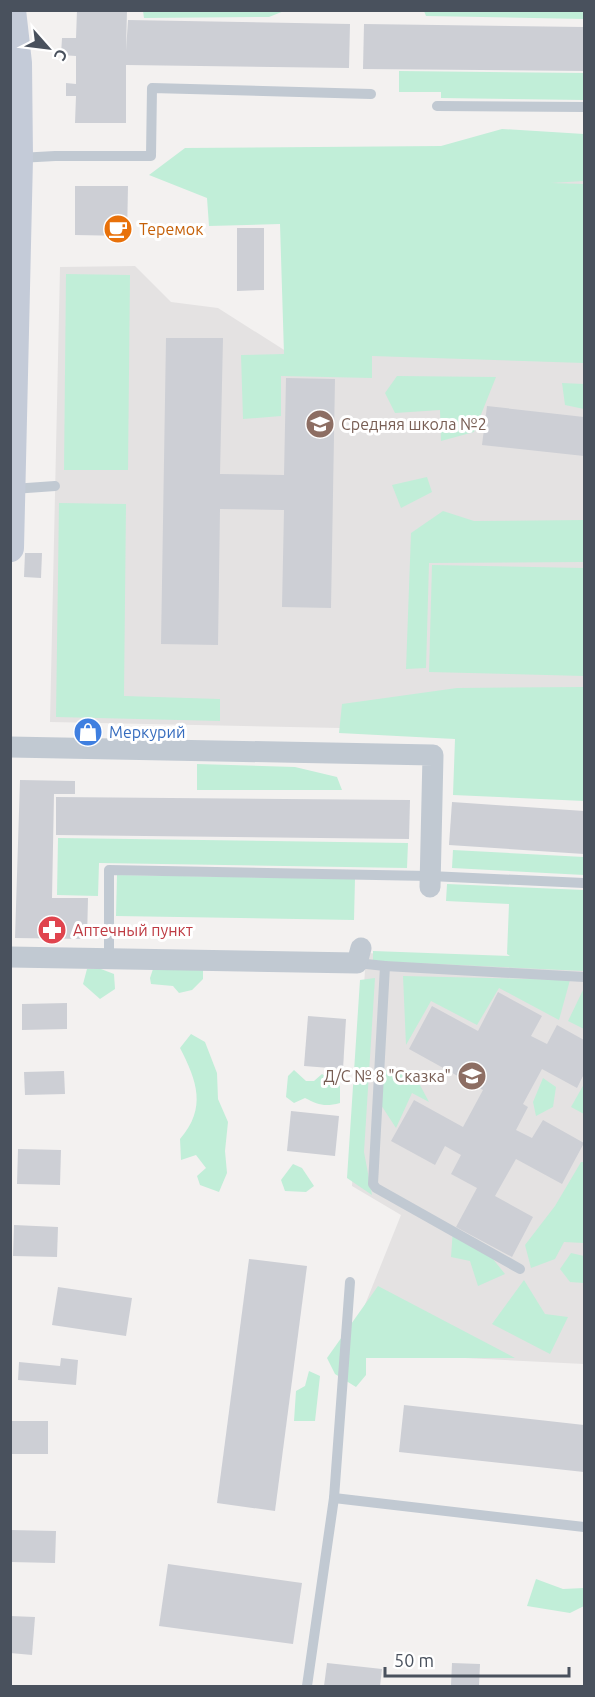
<svg xmlns="http://www.w3.org/2000/svg" width="595" height="1697" viewBox="0 0 595 1697" font-family="Ubuntu,sans-serif">
	<rect width="100%" height="100%" fill="#f3f1f0"/>
	<g fill="#e4e2e2">
		<polygon points="307,167 584,172 584,733 50,722 60,267 135,266 171,302 218,308 303,362"/>
		<polygon points="366,953 584,965 584,1364 346,1352 401,1215 352,1186"/>
	</g>
	<g fill="#c1eed8">
		<polygon points="143,11 143,10 284,11 269,17 144,18"/>
		<polygon points="424,11 584,11 584,19 426,16"/>
		<polygon points="399,71 584,73 584,100 441,98 441,92 399,92"/>
		<polygon points="502,129 584,134 584,181 551,183 584,184 584,363 372,356 372,378 281,376 281,416 243,419 241,355 284,354 280,224 209,226 207,198 149,175 185,148 441,146"/>
		<polygon points="66,274 130,275 128,470 64,470"/>
		<polygon points="397,376 496,377 474,432 441,441 440,410 395,413 385,393"/>
		<polygon points="562,383 584,384 584,409 565,405"/>
		<polygon points="427,477 432,492 401,508 392,485"/>
		<polygon points="59,503 126,504 124,696 220,699 220,721 56,717"/>
		<polygon points="443,511 474,521 584,520 584,562 429,563 426,668 406,669 411,533"/>
		<polygon points="432,565 584,568 584,676 429,672"/>
		<polygon points="584,687 584,801 453,795 455,739 339,733 342,704 457,688"/>
		<polygon points="197,764 295,767 337,777 342,790 197,790"/>
		<polygon points="58,838 408,843 407,868 99,863 98,896 57,895"/>
		<polygon points="453,850 584,857 584,875 452,868"/>
		<polygon points="117,875 355,879 354,920 116,916"/>
		<polygon points="447,884 584,890 584,971 373,961 373,951 510,956 507,954 509,904 446,901"/>
		<polygon points="87,969 101,969 114,974 115,989 100,999 83,984"/>
		<polygon points="153,969 203,969 203,979 192,990 179,993 173,986 151,984 150,978"/>
		<polygon points="403,976 570,980 559,1020 499,988 477,1025 431,1001 406,1045"/>
		<polygon points="375,978 364,1152 372,1195 347,1178 360,980"/>
		<polygon points="584,988 584,1029 568,1021"/>
		<path d="M191,1034L205,1042L217,1073L218,1099L228,1122L225,1151L227,1173L219,1192L200,1185L197,1176L206,1168L196,1155L181,1160L180,1139C207,1108 197,1081 180,1048Z"/>
		<path d="M294,1070L306,1081H314L322,1074L340,1086V1103C325,1107 318,1105 305,1098L294,1103L286,1097L288,1076Z"/>
		<polygon points="380,1070 412,1070 429,1102 412,1093 396,1128 383,1108 375,1098"/>
		<polygon points="543,1078 556,1087 553,1107 536,1116 533,1102"/>
		<polygon points="584,1084 584,1114 571,1107"/>
		<polygon points="581,1162 584,1162 584,1243 564,1242 555,1259 531,1268 525,1245 555,1206"/>
		<polygon points="293,1164 302,1168 314,1186 306,1192 285,1191 281,1180"/>
		<polygon points="453,1229 480,1243 505,1274 478,1286 470,1261 451,1257"/>
		<polygon points="571,1253 584,1256 584,1283 570,1282 560,1269"/>
		<polygon points="524,1280 545,1314 568,1317 550,1354 492,1324"/>
		<polygon points="378,1286 515,1358 366,1358 366,1375 356,1387 335,1374 327,1358"/>
		<polygon points="309,1371 320,1376 315,1421 294,1421 296,1391 305,1386"/>
		<polygon points="536,1579 563,1589 584,1588 584,1606 570,1613 527,1606"/>
	</g>
	<g fill="#cdcfd5">
		<polygon points="77,10 127,10 126,51 128,20 350,24 349,68 126,65 126,123 75,123 76,96 66,96 66,83 76,84 76,56 61,55 62,38 76,38"/>
		<polygon points="364,24 584,27 584,71 363,69"/>
		<polygon points="75,186 128,186 127,236 75,235"/>
		<polygon points="237,228 264,228 264,290 237,291"/>
		<polygon points="166,338 223,338 220,474 284,475 286,378 335,379 331,608 282,607 284,510 220,509 218,645 161,644"/>
		<polygon points="487,406 584,417 584,456 482,445"/>
		<polygon points="25,553 42,553 41,578 24,577"/>
		<polygon points="75,727 101,728 101,737 75,736"/>
		<polygon points="20,780 75,781 75,794 54,794 52,898 88,898 87,939 15,938"/>
		<polygon points="56,797 410,800 409,839 56,835"/>
		<polygon points="452,802 584,811 584,854 449,845"/>
		<polygon points="498,992 542,1016 531,1036 547,1044 557,1025 584,1040 584,1074 577,1088 542,1069 523,1104 528,1107 516,1130 532,1138 543,1120 584,1143 562,1184 516,1159 495,1196 533,1217 512,1257 456,1227 477,1188 451,1174 461,1155 445,1146 435,1165 391,1141 414,1100 463,1127 483,1090 409,1049 432,1006 478,1031"/>
		<polygon points="67,1003 67,1029 22,1030 22,1004"/>
		<polygon points="308,1016 346,1019 343,1069 304,1066"/>
		<polygon points="64,1071 65,1094 25,1095 24,1072"/>
		<polygon points="291,1111 339,1116 335,1156 287,1151"/>
		<polygon points="18,1149 61,1150 60,1185 17,1184"/>
		<polygon points="14,1225 58,1227 57,1257 13,1256"/>
		<polygon points="249,1259 307,1266 275,1511 217,1503"/>
		<polygon points="58,1287 132,1298 126,1336 52,1325"/>
		<polygon points="61,1358 78,1360 76,1385 18,1380 19,1362 60,1366"/>
		<polygon points="404,1405 584,1425 584,1472 399,1452"/>
		<rect x="10" y="1421" width="38" height="33"/>
		<polygon points="10,1530 56,1531 55,1563 10,1562"/>
		<polygon points="168,1564 302,1583 293,1644 159,1626"/>
		<polygon points="10,1616 35,1617 32,1655 10,1653"/>
		<polygon points="327,1663 382,1669 380,1686 324,1686"/>
		<polygon points="452,1663 480,1664 479,1686 451,1686"/>
	</g>
	<g fill="none" stroke-linecap="round" stroke-linejoin="round">
		<g stroke="#c1c9d2" stroke-width="10">
			<polyline points="437,106 584,107"/>
			<polyline points="19,158 55,156 151,156 152,88 371,94"/>
			<polyline points="13,489 55,486"/>
			<polyline points="109,959 109,870 430,876 584,883"/>
			<polyline points="357,963 385,966 373,1184 376,1188 520,1269"/>
			<polyline points="385,966 584,977"/>
			<polyline points="334,1498 584,1527"/>
			<polyline points="307,1686 334,1498 350,1282"/>
		</g>
		<g stroke="#c1c9d2" stroke-width="21">
			<polyline points="10,747 433,755 430,887"/>
			<polyline points="10,957 357,963 361,948"/>
		</g>
		<polyline stroke="#c4cbd8" stroke-width="28" points="10,548 19,158 18,63 12,10"/>
	</g>
	<defs>
		<g id="cafe-disc" transform="scale(1.5)"><circle r="9.5" fill="#e8710a" stroke="#fff"/><path d="M-5.5-4.5H6V0H3Q3 3.5 0 3.5H-2.5Q-5.5 3.5-5.5 0ZM3-3.2v2h1.7v-2ZM-6 4.5H4V6H-6Z" fill="#fff"/></g>
		<g id="school-disc" transform="scale(1.5)"><circle r="9.5" fill="#8d6e63" stroke="#fff"/><path d="M0-5L7-2L0 1L-7-2ZM-4 1L0 2.5L4 1V4Q0 6-4 4Z" fill="#fff"/></g>
		<g id="shop-disc" transform="scale(1.5)"><circle r="9.5" fill="#3f7fe0" stroke="#fff"/><path d="M-5-2.5h2.3a2.7 3.5 0 0 1 5.4 0H5L5.5 6h-11ZM-1.5-2.5h3a1.5 2.3 0 0 0-3 0Z" fill="#fff"/></g>
		<g id="pharmacy-disc" transform="scale(1.5)"><circle r="9.5" fill="#e0444e" stroke="#fff"/><path d="M-2-6h4v4h4v4h-4v4h-4v-4h-4v-4h4Z" fill="#fff"/></g>
	</defs>
	<g fill-rule="evenodd">
		<use href="#cafe-disc" x="118" y="229"/>
		<use href="#school-disc" x="320" y="424"/>
		<use href="#shop-disc" x="88" y="732"/>
		<use href="#pharmacy-disc" x="52" y="930"/>
		<use href="#school-disc" x="472" y="1076"/>
	</g>
	<g text-anchor="middle" dominant-baseline="central" stroke-width="6" stroke-linejoin="round" paint-order="stroke">
		<g font-size="16" fill="#c56008" stroke="#fff" text-anchor="start">
			<text x="139" y="229">Теремок</text>
		</g>
		<g font-size="16" fill="#785e54" stroke="#fff" text-anchor="start">
			<text x="341" y="424">Средняя школа №2</text>
			<text x="451" y="1076" text-anchor="end">Д/С № 8 "Сказка"</text>
		</g>
		<g font-size="16" fill="#366cbe" stroke="#fff" text-anchor="start">
			<text x="109" y="732">Меркурий</text>
		</g>
		<g font-size="16" fill="#be3a42" stroke="#fff" text-anchor="start">
			<text x="73" y="930">Аптечный пункт</text>
		</g>
	</g>
	<rect width="595" height="1697" fill="none" stroke="#49515d" stroke-width="24"/>
	<g transform="translate(48 48) rotate(118)" stroke="#ffffff" stroke-width="4.5" paint-order="stroke">
	<path d="M0-4.5L10 22L0 15L-10 22Z" fill="#49515d"/>
	<text y="-9" font-size="16" font-weight="bold" text-anchor="middle" fill="#49515d">С</text>
	</g>
	<path d="M385 1667v9h184v-9" fill="none" stroke="#49515d" stroke-width="3"/>
	<text x="394" y="1667" font-size="18" fill="#49515d" stroke="#ffffff" stroke-width="4.5" paint-order="stroke">50 m</text>
</svg>
